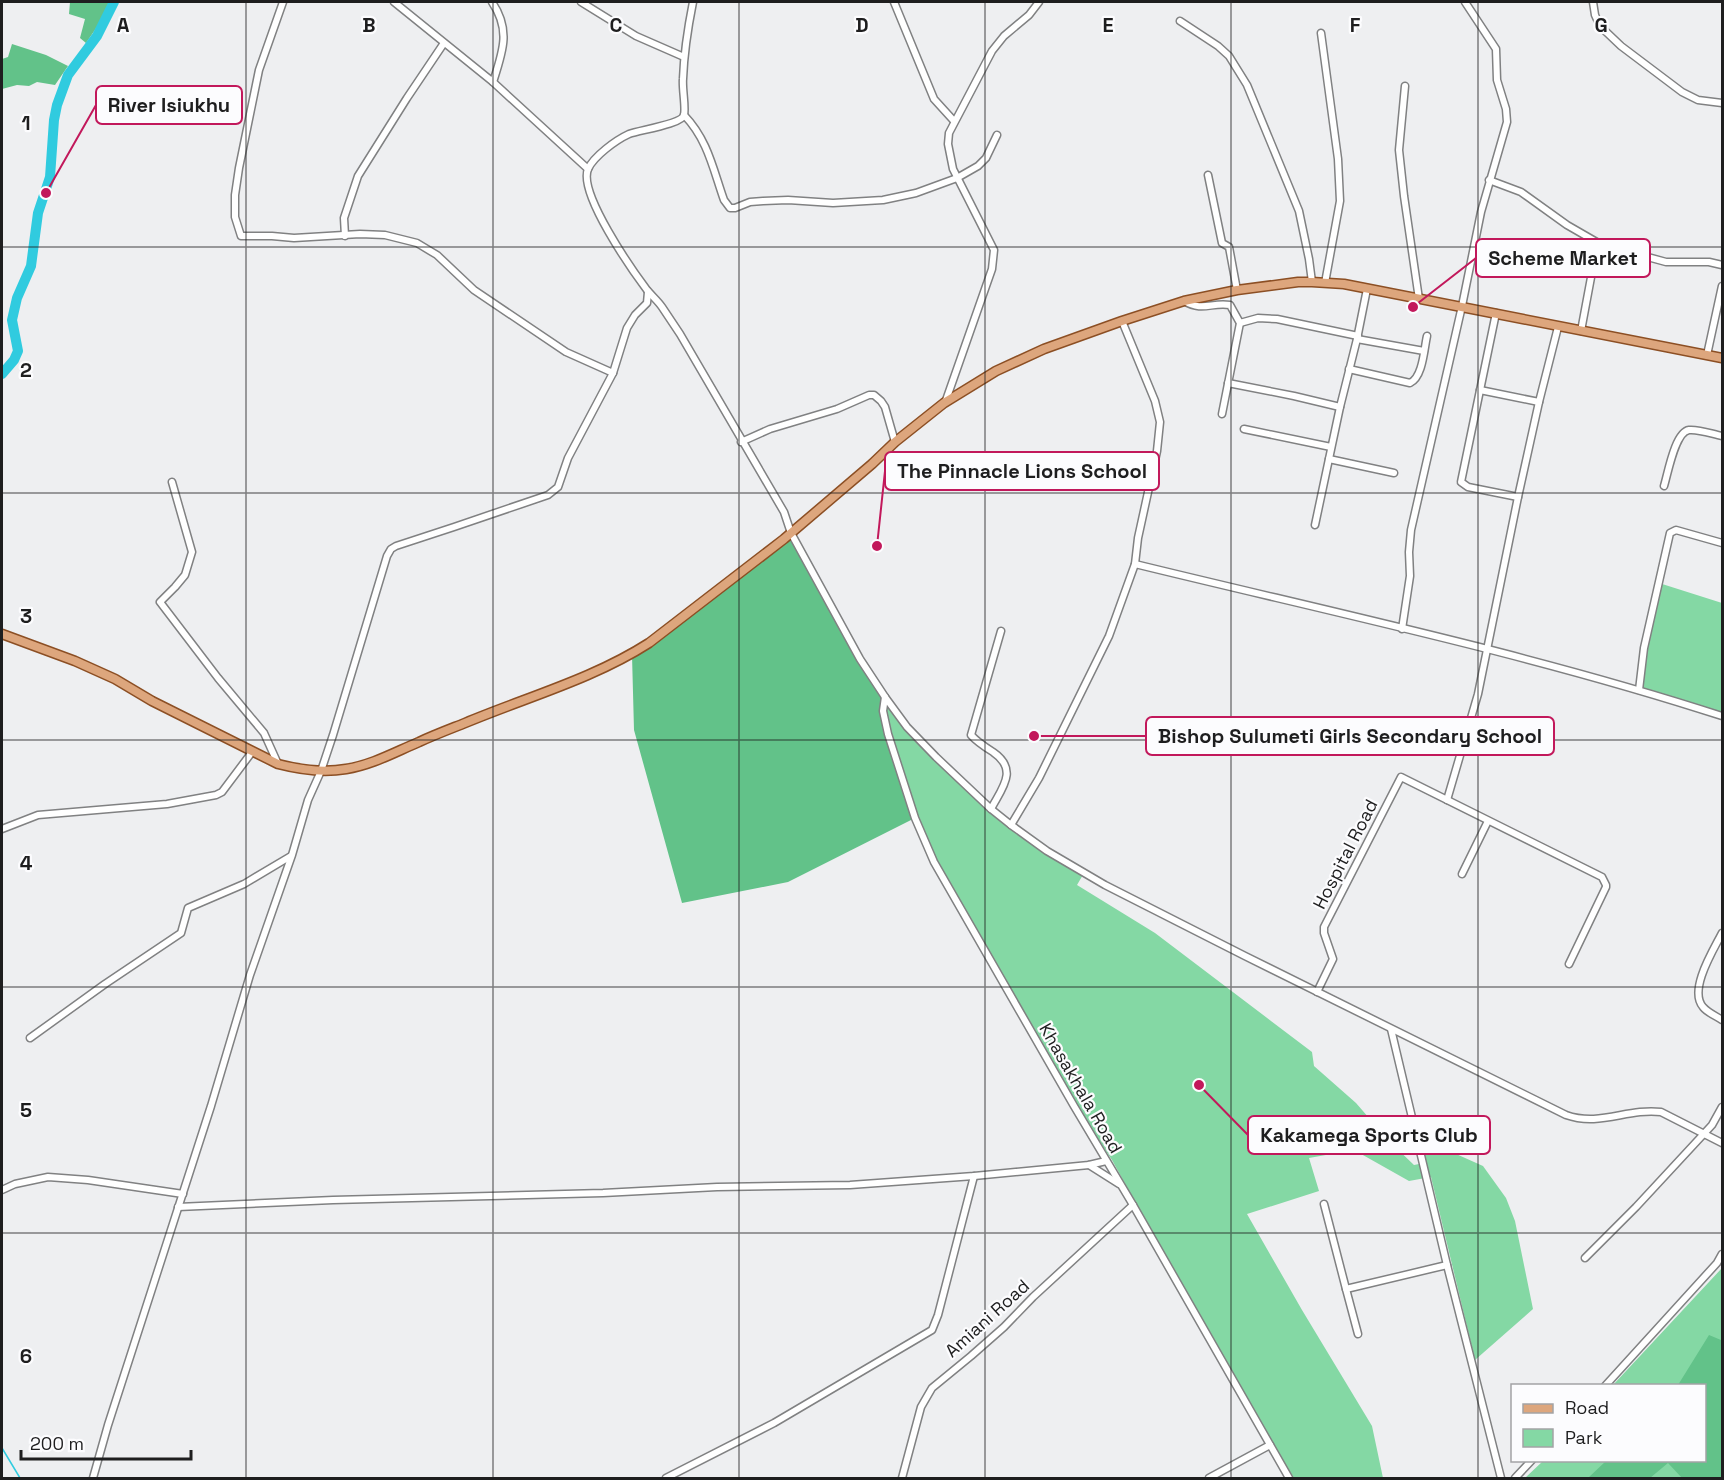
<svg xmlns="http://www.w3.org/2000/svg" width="1724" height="1480" viewBox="0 0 1724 1480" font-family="'Space Grotesk',sans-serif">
	<rect width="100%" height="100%" fill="#eeeff1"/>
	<g fill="#84d8a4">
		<polygon points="1659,583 1722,603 1721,613 1722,614 1722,717 1639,690"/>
		<polygon points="882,697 995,814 1084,873 1077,885 1155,933 1312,1052 1314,1066 1356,1103 1389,1141 1414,1165 1424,1163 1419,1149 1436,1145 1483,1166 1506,1198 1515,1221 1533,1309 1475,1360 1431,1177 1409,1181 1354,1150 1309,1158 1319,1191 1247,1214 1302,1310 1372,1426 1383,1478 1294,1478 1271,1443 1193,1308 1112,1160 1076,1107 921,835 897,763"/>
		<polygon points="1722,1268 1722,1478 1525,1478 1543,1461 1704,1460 1704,1386 1613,1385"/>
	</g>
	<g fill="#62c289">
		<polygon points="70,2 109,2 101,21 86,43 80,38 85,19 69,14"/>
		<polygon points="12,44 46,55 68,66 55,85 37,82 29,86 17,85 2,89 2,59 8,57"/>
		<polygon points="791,534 882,697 884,711 915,818 788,882 682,903 634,730 632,655"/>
		<polygon points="1709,1335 1721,1340 1722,1359 1722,1478 1682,1478 1668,1463 1650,1478 1588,1478 1606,1461 1704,1460 1704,1386 1678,1385"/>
	</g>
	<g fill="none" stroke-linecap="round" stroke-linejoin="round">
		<polyline stroke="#30cbdf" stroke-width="1.5" points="2,1448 20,1478"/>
		<polyline stroke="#30cbdf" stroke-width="10" points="2,374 14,360 18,351 12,320 17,298 31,266 38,213 50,177 54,120 57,105 68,75 97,36 114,2"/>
		<g stroke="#808182" stroke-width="9">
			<g id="minor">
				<polyline points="283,2 259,70 239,168 235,195 235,217 241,236 272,236 294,238 360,234 385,235 417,243 437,255 474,290 566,352 613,373"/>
				<polyline points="394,2 493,82 588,169"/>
				<path d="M492,2C511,30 503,51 493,82"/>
				<polyline points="581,2 636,36 684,57"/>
				<path d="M693,2C688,27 684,52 683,79C682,88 686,108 684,115C682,124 640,130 629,134C616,140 594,156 588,169C578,193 632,270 647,290C652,296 658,301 662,307C668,316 674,325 680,334L784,512L791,533L860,659L885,697L907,727L936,757L991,809L1011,825L1047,851L1105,885L1245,956L1566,1115C1600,1127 1627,1108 1661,1112L1722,1143"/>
				<polyline points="894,2 934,99 954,121"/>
				<polyline points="1593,2 1595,15 1600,26 1621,46 1682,92 1698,100 1722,103"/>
				<polyline points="1180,21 1218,46 1229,56 1247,85 1299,211 1309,259 1312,282"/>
				<polyline points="1321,33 1338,159 1340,201 1325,283"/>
				<polyline points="1405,86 1399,150 1404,196 1419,299"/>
				<path d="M684,115C708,140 713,169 724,200L730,208H735L750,202L763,201L788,200L833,203L883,200L916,193L957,178L978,166L986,158L997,135"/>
				<polyline points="1208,175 1222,243 1229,247 1237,290"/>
				<polyline points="1489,180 1521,192 1567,225 1600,244 1595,256 1581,331"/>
				<polyline points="345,236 344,218 358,176 407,98 444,43"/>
				<polyline points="1600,244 1666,262 1709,262 1722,265"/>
				<path d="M1184,301C1203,312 1211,302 1230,305L1240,323L1222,414"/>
				<polyline points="1496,313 1461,482 1468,487 1518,497"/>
				<polyline points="1240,323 1258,318 1277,319 1358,336"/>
				<polyline points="1357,339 1424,351"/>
				<polyline points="1707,355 1722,286"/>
				<path d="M1349,369L1410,383C1423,377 1424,349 1427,336"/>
				<polyline points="1228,383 1294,396 1340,407"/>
				<polyline points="1480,390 1539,402"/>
				<polyline points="945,403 992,269 994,250 953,169 948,144 949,133 992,51 1004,36 1029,15 1039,2"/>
				<polyline points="1244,429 1331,447"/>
				<polyline points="741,442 770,429 837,409 869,395 874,395 881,401 885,407 895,442"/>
				<polyline points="1329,459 1394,473"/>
				<polyline points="172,482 192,552 185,575 175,587 160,602 218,678 264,733 278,764"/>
				<path d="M1664,486C1668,473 1675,432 1689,430C1699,429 1712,434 1722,436"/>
				<polyline points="1315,525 1340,407 1357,339 1367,289"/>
				<path d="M1135,564C1331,612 1531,654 1722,716"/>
				<polyline points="1402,629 1410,576 1409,552 1411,530 1462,306 1481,212 1507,122 1506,109 1497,80 1496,49 1465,2"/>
				<polyline points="1639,690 1644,648 1670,533 1676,530 1722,543"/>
				<polyline points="885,697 883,711 888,734 915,818 934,862 1074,1106 1133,1205 1289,1478"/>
				<polyline points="1447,800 1478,694 1518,497 1539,402 1558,327"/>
				<path d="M991,809C1002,788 1019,770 993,752C985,747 977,742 971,735L1001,631"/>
				<polyline points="1011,825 1039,778 1109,636 1135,564 1138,538 1157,451 1160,422 1155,401 1122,321"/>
				<polyline points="2,829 38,815 167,804 216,795 222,792 252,752"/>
				<polyline points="1462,874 1488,821"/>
				<path d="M1722,933C1714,949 1688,990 1703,1007C1708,1013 1716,1016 1722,1020"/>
				<polyline points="1317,992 1333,959 1324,933 1324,927 1401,777 1602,877 1606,885 1606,887 1569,964"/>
				<polyline points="1391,1029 1447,1265 1501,1478"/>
				<polyline points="30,1038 105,984 181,933 188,908 244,884 291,856"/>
				<polyline points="1089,1165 1119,1184"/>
				<polyline points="2,1190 15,1184 48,1177 88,1180 183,1194"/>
				<polyline points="1324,1204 1346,1289 1447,1265"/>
				<polyline points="178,1207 333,1200 603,1193 717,1187 850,1185 974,1176 1089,1165 1106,1161"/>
				<polyline points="1585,1258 1636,1207 1712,1125 1722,1107"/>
				<polyline points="1346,1289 1358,1334"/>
				<polyline points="1605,1386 1717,1263 1722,1254"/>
				<polyline points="93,1478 108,1425 211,1106 250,975 292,855 308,800 321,771 333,735 387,556 391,549 396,546 454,527 548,495 558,487 568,458 613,373 627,328 635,315 647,303 648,292"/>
				<polyline points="666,1478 774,1423 932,1330 938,1315 974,1176"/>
				<polyline points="902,1478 921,1407 932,1388 971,1356 1004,1327 1033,1297 1133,1205"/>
				<polyline points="1209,1478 1270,1445"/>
				<polyline points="1515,1478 1532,1460"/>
			</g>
		</g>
		<g stroke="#8c4f24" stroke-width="11">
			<path id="major" d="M2,634L75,661L115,679L152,701L278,764C301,770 323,773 346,769C372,765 395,752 419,742C434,735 450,729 465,723C527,697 593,679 649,643L784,539L872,464L895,442L944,403L996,371L1044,349L1122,321L1184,301L1237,290L1298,282H1312L1344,284L1722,358"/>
		</g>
		<use href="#minor" stroke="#fff" stroke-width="6"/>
		<use href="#major" stroke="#dda67d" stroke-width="8"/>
	</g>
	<path fill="none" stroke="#1e1e1f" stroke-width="1.5" stroke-opacity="0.55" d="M246,2V1478M493,2V1478M739,2V1478M985,2V1478M1231,2V1478M1478,2V1478M2,247H1722M2,493H1722M2,740H1722M2,987H1722M2,1233H1722"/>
	<g text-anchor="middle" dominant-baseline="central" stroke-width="4.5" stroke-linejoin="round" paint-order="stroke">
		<g font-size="18" fill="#1e1e1f" stroke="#fcfcfe">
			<text transform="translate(1345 854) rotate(-63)">Hospital Road</text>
			<text transform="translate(1081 1088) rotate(60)">Khasakhala Road</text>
			<text transform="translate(987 1318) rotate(-42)">Amiani Road</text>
		</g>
	</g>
	<g font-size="20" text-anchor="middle" font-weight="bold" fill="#1e1e1f" stroke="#fcfcfe" stroke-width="4.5" stroke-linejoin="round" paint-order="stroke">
		<text x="123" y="32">A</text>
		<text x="369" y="32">B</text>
		<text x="616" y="32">C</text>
		<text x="862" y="32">D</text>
		<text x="1108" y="32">E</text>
		<text x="1355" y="32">F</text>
		<text x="1601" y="32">G</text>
		<text x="26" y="130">1</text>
		<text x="26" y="377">2</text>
		<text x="26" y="623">3</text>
		<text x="26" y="870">4</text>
		<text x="26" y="1117">5</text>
		<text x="26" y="1363">6</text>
	</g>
	<path fill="none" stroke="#c2185b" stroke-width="2" d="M46 193L96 105M1413 307L1476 258M877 546L885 471M1034 736L1146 736M1199 1085L1248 1135"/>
	<g fill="#c2185b" stroke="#fcfcfe" stroke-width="2">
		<circle cx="46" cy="193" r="6"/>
		<circle cx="1413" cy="307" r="6"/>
		<circle cx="877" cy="546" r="6"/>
		<circle cx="1034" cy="736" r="6"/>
		<circle cx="1199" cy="1085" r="6"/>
	</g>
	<g fill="#fcfcfe" stroke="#c2185b" stroke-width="2">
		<rect x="96" y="86" width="146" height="38" rx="6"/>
		<rect x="1476" y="239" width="174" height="38" rx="6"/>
		<rect x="885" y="452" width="274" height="38" rx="6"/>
		<rect x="1146" y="717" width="408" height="38" rx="6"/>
		<rect x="1248" y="1116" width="242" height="38" rx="6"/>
	</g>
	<g font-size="20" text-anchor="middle" font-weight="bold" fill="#1e1e1f">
		<text x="169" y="112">River Isiukhu</text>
		<text x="1563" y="265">Scheme Market</text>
		<text x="1022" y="478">The Pinnacle Lions School</text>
		<text x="1350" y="743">Bishop Sulumeti Girls Secondary School</text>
		<text x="1369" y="1142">Kakamega Sports Club</text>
	</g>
	<rect width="1724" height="1480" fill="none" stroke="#1e1e1f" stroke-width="6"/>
	<rect x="1511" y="1384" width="195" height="78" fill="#fcfcfe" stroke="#a3a3a5" stroke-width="1.5"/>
	<rect x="1523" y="1404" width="30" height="9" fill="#dda67d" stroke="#a3a3a5" stroke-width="1.5"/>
	<text x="1565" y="1414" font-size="18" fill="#1e1e1f">Road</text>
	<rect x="1523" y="1429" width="30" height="18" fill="#84d8a4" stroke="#a3a3a5" stroke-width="1.5"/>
	<text x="1565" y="1444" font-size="18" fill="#1e1e1f">Park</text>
	<path d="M21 1450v9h170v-9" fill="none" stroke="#1e1e1f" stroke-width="3"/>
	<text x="30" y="1450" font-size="18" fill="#1e1e1f" stroke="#fcfcfe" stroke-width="4.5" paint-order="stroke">200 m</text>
</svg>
